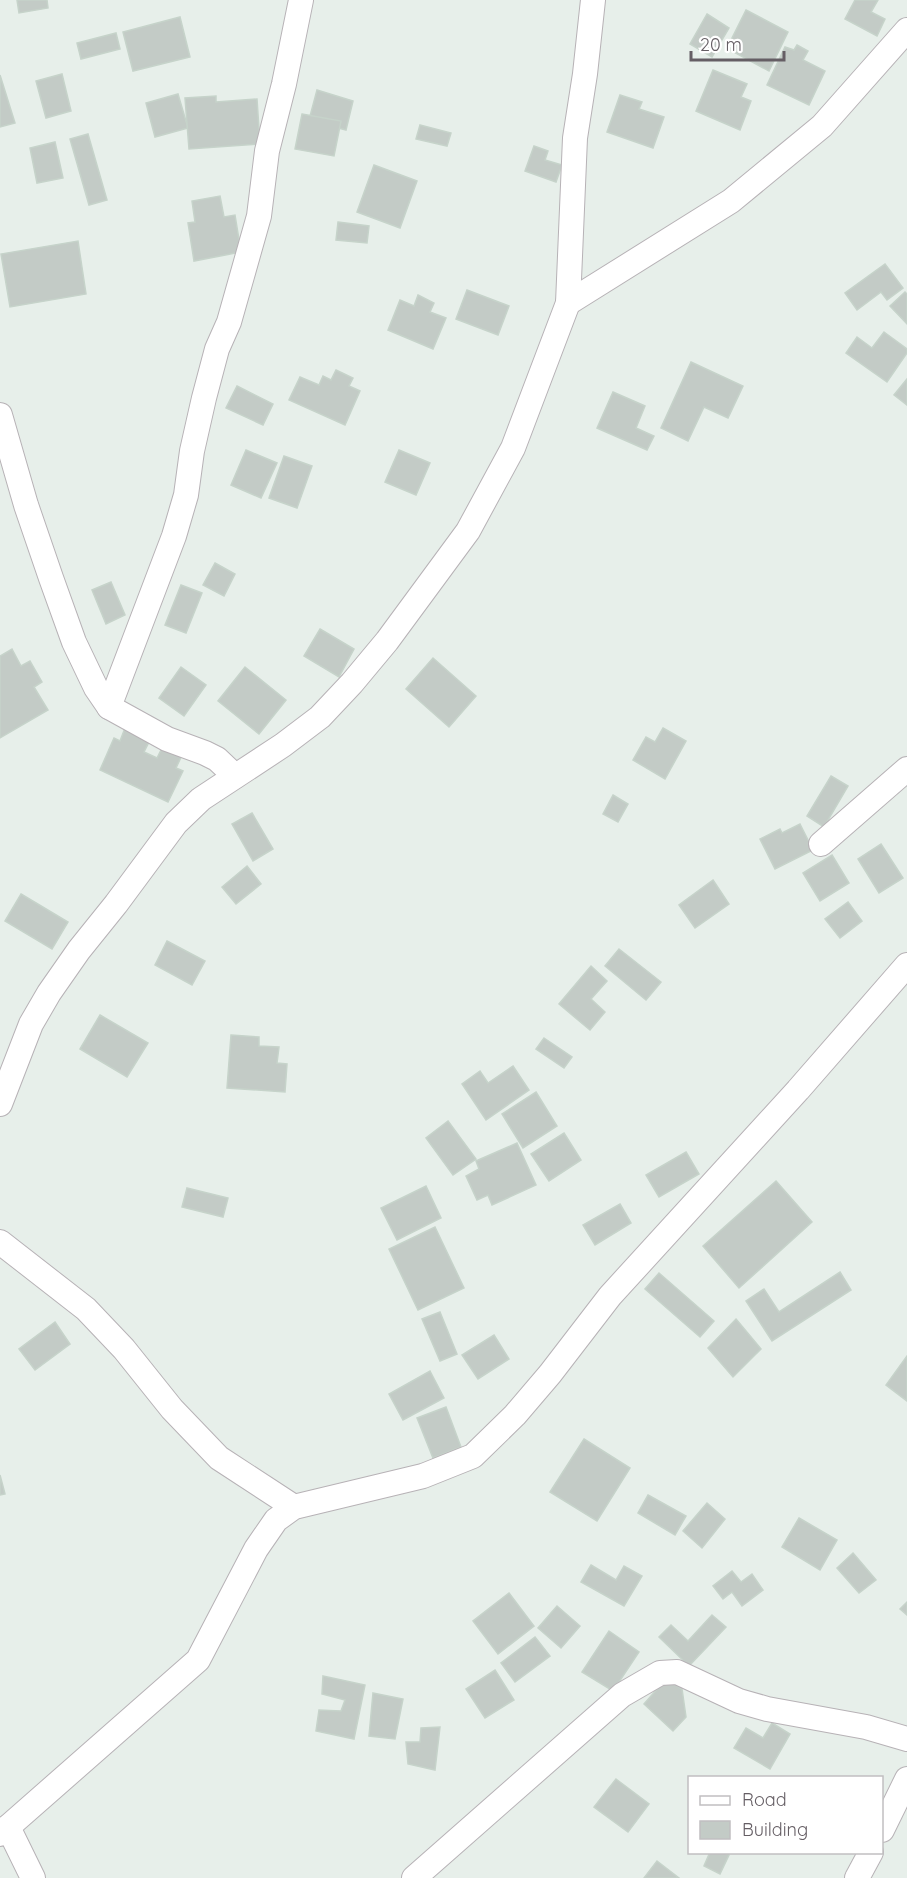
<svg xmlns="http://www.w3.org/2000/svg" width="907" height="1878" viewBox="0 0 907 1878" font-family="Quicksand,sans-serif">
	<rect width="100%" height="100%" fill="#e7efea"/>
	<g fill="#c3cbc6" stroke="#c6d3ca" stroke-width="1.5">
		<polygon points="17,0 47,0 48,8 19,13"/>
		<polygon points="855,0 878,0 871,12 885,19 877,36 845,19"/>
		<polygon points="746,10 788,32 769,71 730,50 733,44 730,42"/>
		<polygon points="707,14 729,28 712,57 690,44"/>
		<polygon points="180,17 190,57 133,71 123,32"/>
		<polygon points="116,33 120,49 81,59 77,43"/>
		<polygon points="797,45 808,51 803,60 825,71 809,105 767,85 785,47 794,50"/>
		<polygon points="713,70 747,84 741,97 751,101 740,130 696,111"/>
		<polygon points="62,74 71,111 46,118 36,81"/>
		<polygon points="0,75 15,123 0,127"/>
		<polygon points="317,90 353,101 346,130 309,120"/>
		<polygon points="178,94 188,128 155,137 146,103"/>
		<polygon points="620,95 642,102 639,109 664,117 653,148 607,132"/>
		<polygon points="216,96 216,102 257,99 260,144 189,149 185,98"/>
		<polygon points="302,114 341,121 334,156 295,149"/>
		<polygon points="420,125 451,133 447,146 416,139"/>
		<polygon points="88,134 107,200 89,205 70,139"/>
		<polygon points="55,142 63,178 37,183 30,148"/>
		<polygon points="534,146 548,151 545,160 562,165 556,182 525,171"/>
		<polygon points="374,165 417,181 400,228 357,212"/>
		<polygon points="220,196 224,217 235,215 241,252 194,261 188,223 195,222 192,201"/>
		<polygon points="338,222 369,226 367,243 336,240"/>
		<polygon points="78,241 86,294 10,307 1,254"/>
		<polygon points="885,264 903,288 887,300 881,292 857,310 845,293"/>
		<polygon points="467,290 509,306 498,335 456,319"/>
		<polygon points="905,292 907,294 907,324 890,306"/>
		<polygon points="418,295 434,303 430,312 446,318 433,349 388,330 400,300 414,306"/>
		<polygon points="884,332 907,349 907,353 887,382 846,353 857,337 872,348"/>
		<polygon points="691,362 743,386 728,418 704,407 688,441 661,428"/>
		<polygon points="336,370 353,378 349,386 360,391 345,425 289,400 300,377 319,385 323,376 331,380"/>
		<polygon points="907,379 907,405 894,395"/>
		<polygon points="237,386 273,404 263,425 226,408"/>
		<polygon points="613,392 645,406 636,428 654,436 647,450 597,428"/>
		<polygon points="246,450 277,463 261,498 231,485"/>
		<polygon points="399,450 430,463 416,495 385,482"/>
		<polygon points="284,456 312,466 297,508 269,498"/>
		<polygon points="215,563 235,574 224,596 203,585"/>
		<polygon points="111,582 125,615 106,624 92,590"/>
		<polygon points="181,585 202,593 186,633 165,625"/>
		<polygon points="320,629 354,649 339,677 304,656"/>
		<polygon points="12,649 21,666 30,661 42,682 34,687 48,710 0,738 0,656"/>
		<polygon points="433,658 476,696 449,727 406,689"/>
		<polygon points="181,667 206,685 184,716 159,698"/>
		<polygon points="245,667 286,700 259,734 218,701"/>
		<polygon points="125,728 150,740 144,752 157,758 163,746 182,755 176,768 183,771 168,802 100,770 114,738 120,741"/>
		<polygon points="663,728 686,741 665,779 633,760 646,737 655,742"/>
		<polygon points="831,776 848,786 824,827 807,816"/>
		<polygon points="613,795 628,804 618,822 603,814"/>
		<polygon points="252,813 273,849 253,861 232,824"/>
		<polygon points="800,824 813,850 775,869 760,839 780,829 782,833"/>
		<polygon points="881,844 903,878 879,893 858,859"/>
		<polygon points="832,855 849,883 820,901 803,873"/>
		<polygon points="247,866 261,884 236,904 222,887"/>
		<polygon points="713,880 729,904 695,928 679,905"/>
		<polygon points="21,894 68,922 52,949 5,921"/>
		<polygon points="848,902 862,921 840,938 825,919"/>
		<polygon points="167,941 205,961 192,985 155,965"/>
		<polygon points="619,949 661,982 646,1000 605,966"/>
		<polygon points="591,966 607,981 591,999 605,1012 590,1030 559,1004"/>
		<polygon points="100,1015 148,1043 127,1077 80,1049"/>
		<polygon points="231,1035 259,1037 259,1046 279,1047 277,1063 287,1064 285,1092 227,1088"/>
		<polygon points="544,1038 572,1057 564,1068 536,1049"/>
		<polygon points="513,1066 529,1090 486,1120 462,1084 480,1071 488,1083"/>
		<polygon points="536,1092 557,1126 523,1148 502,1114"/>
		<polygon points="448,1121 476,1159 453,1175 426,1138"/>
		<polygon points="564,1133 581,1160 549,1181 531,1154"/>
		<polygon points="517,1143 536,1185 492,1205 488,1195 477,1200 466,1176 479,1169 476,1161"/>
		<polygon points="686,1152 699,1174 659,1197 646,1175"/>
		<polygon points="776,1181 812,1222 739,1288 703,1246"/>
		<polygon points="426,1186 441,1218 397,1240 381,1208"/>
		<polygon points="187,1188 228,1198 223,1217 182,1207"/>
		<polygon points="620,1204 631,1223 595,1245 583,1225"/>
		<polygon points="435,1227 464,1288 418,1310 389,1249"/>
		<polygon points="840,1272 851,1290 772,1341 746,1301 764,1289 779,1312"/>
		<polygon points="659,1273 714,1321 700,1337 645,1289"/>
		<polygon points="440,1312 457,1354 440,1361 422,1319"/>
		<polygon points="736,1319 761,1349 733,1377 708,1348"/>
		<polygon points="55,1322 70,1344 35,1370 19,1349"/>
		<polygon points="494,1335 509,1359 478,1379 462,1355"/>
		<polygon points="907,1356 907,1401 886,1385"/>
		<polygon points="430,1371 444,1398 403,1420 389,1394"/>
		<polygon points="446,1407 461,1447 433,1458 417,1418"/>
		<polygon points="584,1439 630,1468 597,1521 550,1492"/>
		<polygon points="0,1475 5,1494 0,1495"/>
		<polygon points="648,1495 686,1516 675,1535 638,1513"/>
		<polygon points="707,1503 725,1519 702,1548 683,1531"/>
		<polygon points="799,1518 837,1540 820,1570 782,1547"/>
		<polygon points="853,1553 876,1580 859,1593 837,1568"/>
		<polygon points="591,1565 616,1580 624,1566 642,1576 624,1606 581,1582"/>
		<polygon points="732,1571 741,1582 752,1574 763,1590 742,1606 732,1592 723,1599 713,1586"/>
		<polygon points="509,1593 534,1626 498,1654 473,1621"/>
		<polygon points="907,1602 907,1615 900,1609"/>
		<polygon points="557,1606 580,1626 561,1648 538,1628"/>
		<polygon points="712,1615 726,1627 689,1666 659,1637 671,1625 688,1641"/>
		<polygon points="609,1631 639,1652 613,1691 582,1672"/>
		<polygon points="535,1637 550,1656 515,1682 501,1663"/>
		<polygon points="495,1670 514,1700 485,1718 466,1689"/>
		<polygon points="323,1676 365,1685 354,1739 316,1731 319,1710 341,1711 345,1700 322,1694"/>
		<polygon points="666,1679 682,1689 686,1717 673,1731 644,1704"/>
		<polygon points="373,1693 403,1699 395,1739 369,1736"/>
		<polygon points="772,1723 790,1734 770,1769 734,1748 746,1728 763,1738"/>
		<polygon points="440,1727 435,1770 408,1764 406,1742 420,1742 421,1728"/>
		<polygon points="616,1779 649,1804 628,1832 594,1807"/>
		<polygon points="710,1852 723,1852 729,1855 720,1874 704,1866"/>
		<polygon points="657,1861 679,1878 644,1878"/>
	</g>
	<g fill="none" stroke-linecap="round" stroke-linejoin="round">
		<g stroke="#b7b2b6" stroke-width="26">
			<g id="minor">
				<polyline points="568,303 731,201 822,126 907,30"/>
				<polyline points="0,415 26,505 51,578 74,642 96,688 109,707 167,739 205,753 217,759 235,776"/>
				<polyline points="109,707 174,536 186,495 192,451 204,398 217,349 229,322 259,216 267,151 284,84 301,0"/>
				<polyline points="821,844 907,769"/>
				<polyline points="0,1104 31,1024 49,993 79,950 116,904 176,823 201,799 283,745 320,717 352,683 387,641 468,531 513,448 568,303 575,138 585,74 593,0"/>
				<polyline points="0,1242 86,1309 124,1349 172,1409 219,1458 294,1507"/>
				<polyline points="8,1827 33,1878"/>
				<polyline points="882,1830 907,1779"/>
				<polyline points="0,1834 198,1660 256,1549 276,1520 294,1507 423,1476 473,1456 515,1415 550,1374 610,1296 798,1090 907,965"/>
				<polyline points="414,1878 622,1695 660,1673 677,1672 739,1701 767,1709 866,1727 907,1739"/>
				<polyline points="857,1878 871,1852"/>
			</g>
		</g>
		<use href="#minor" stroke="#fff" stroke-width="24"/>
	</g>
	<rect x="688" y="1776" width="195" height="78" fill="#ffffff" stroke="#c1bfc1" stroke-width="1.5"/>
	<rect x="700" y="1796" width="30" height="9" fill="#ffffff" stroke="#c1bfc1" stroke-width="1.5"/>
	<text x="742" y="1806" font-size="18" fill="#655e64">Road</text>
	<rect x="700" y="1821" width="30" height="18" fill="#c3cbc6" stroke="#c1bfc1" stroke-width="1.5"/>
	<text x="742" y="1836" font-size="18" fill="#655e64">Building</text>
	<path d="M691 51v9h93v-9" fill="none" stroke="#655e64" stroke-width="3"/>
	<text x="700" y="51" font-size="18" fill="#655e64" stroke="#ffffff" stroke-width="4.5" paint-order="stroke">20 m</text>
</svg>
